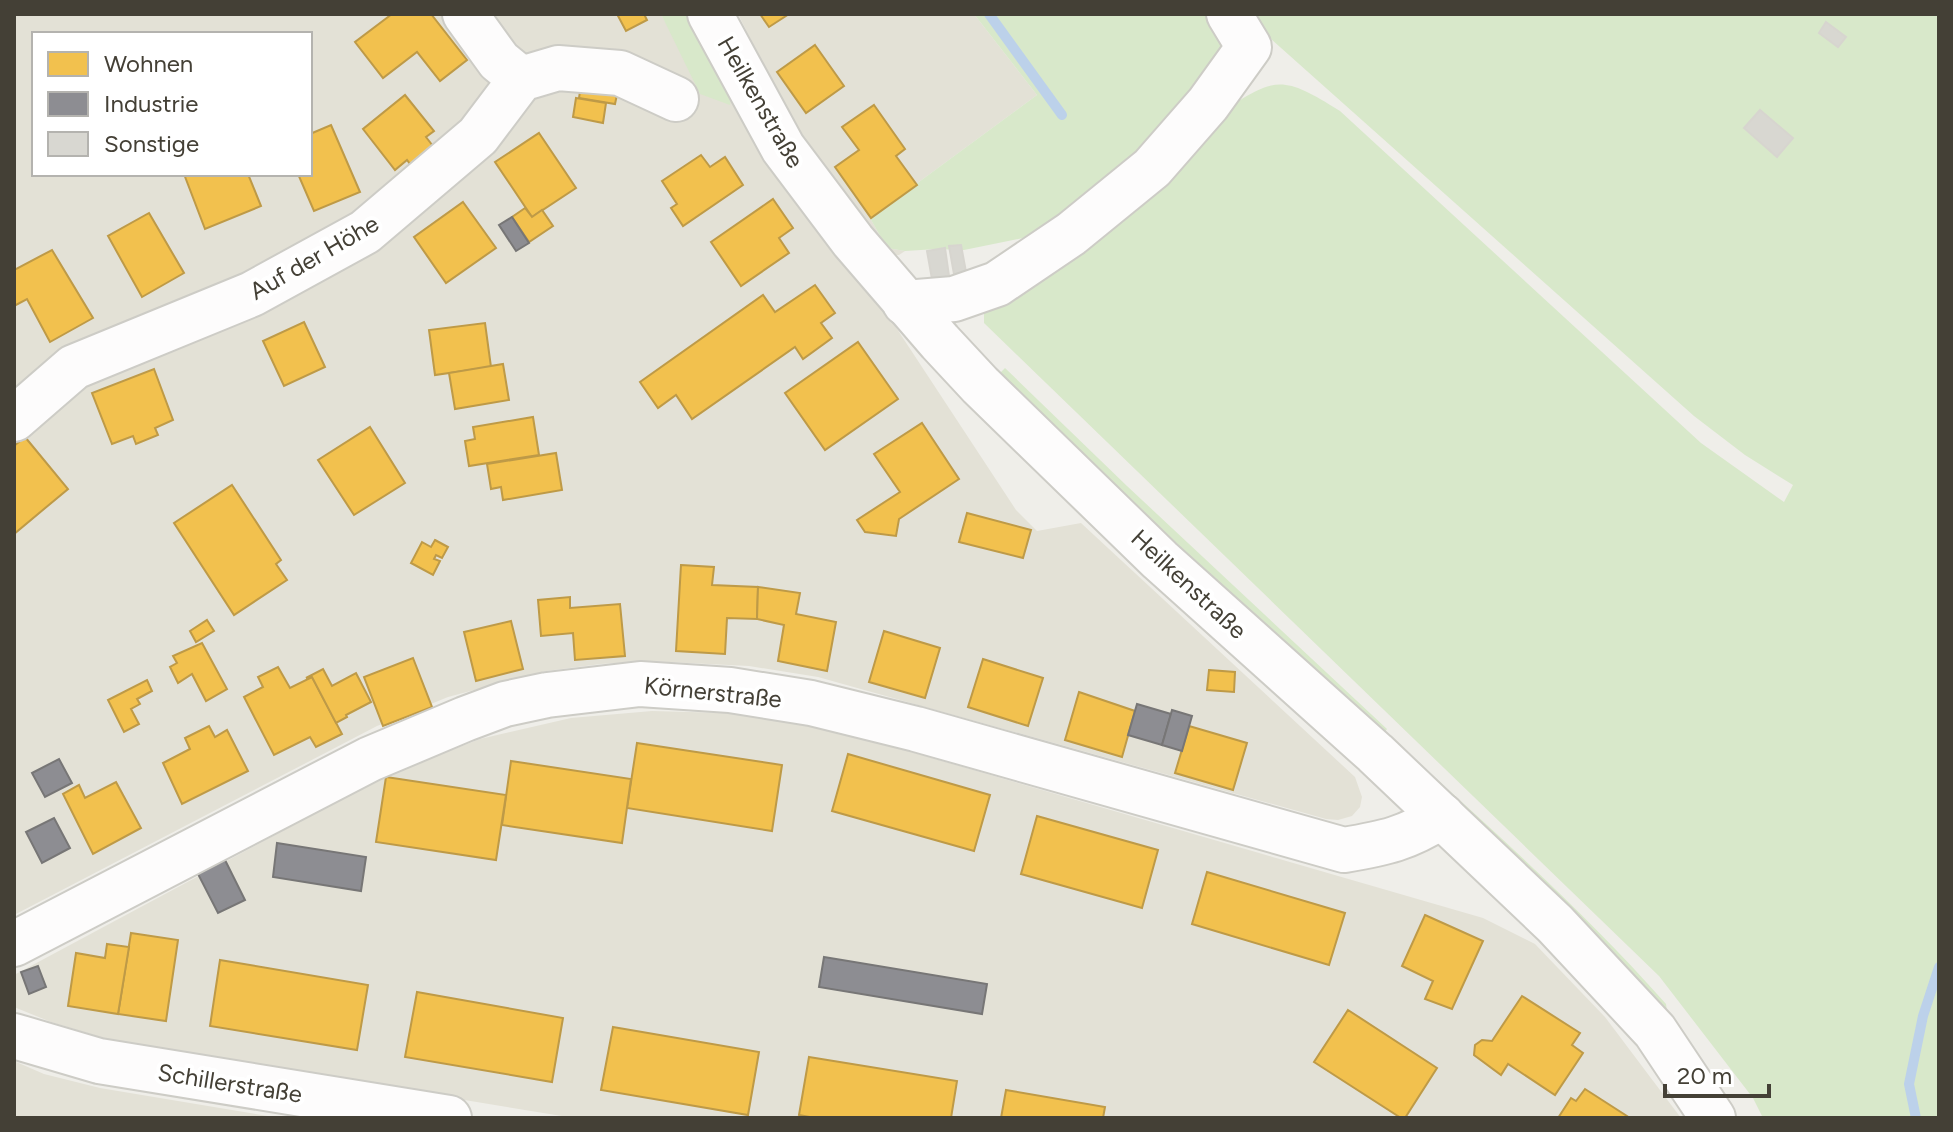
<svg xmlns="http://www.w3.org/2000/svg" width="1953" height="1132" viewBox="0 0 1953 1132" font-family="Figtree,sans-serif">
	<rect width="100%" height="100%" fill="#efeee9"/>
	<g fill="#e3e1d6" fill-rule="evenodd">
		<path d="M14,14H661L674,38L731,98L766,70L738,14H974L1037,95L870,218L887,248L905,251L899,255H883L874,294L1016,510L1037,531L1081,523L1355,777L1362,797L1360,807L1352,816L1338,820L1326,819L818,677L749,666L647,661L601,664L546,671L448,697L377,726L14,915ZM34,34H310V174H34Z"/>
		<polygon points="652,711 726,713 825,727 1483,918 1535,944 1605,1017 1681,1118 574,1118 179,1053 107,1039 51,1022 14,1007 14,975 383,777 480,739 571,718"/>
		<polygon points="14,1061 44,1074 100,1088 280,1118 14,1118"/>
	</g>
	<g fill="#d8e8ca">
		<polygon points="661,14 686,14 731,98 730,105 700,94"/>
		<path d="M974,14H1939V1118H1763L1753,1098L1659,976L984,323V304L1215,116C1275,78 1278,72 1340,111L1701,443L1784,502L1793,485L1745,455L1694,416L1271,39L1231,40L1164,137L1063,214L1023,238L964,250L937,249L905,251L887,248L870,218L1037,95Z"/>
		<polygon points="1005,368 1127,486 1387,729 1381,738 1204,576 998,375"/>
		<path d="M1396,742C1489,827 1583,910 1666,1004L1667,1011L1663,1017L1390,749Z"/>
	</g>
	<g fill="#f2c14e" stroke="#be9a47" stroke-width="2">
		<polygon points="392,14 431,14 467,60 440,81 417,52 383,78 355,42"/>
		<polygon points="617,14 644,14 647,20 626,31"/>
		<polygon points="760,14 789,14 769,27"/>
		<polygon points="815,45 844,86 806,113 777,72"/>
		<polygon points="582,79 619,85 615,104 579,98"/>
		<polygon points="405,95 434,131 426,137 436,150 413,168 407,160 395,170 363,129"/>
		<polygon points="576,98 606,103 603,123 573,117"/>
		<polygon points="874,105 905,149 896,156 917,185 871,218 835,167 859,150 842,127"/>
		<polygon points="331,125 360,192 314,211 298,174 310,174 310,134"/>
		<polygon points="539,133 576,188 532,217 495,162"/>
		<polygon points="701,155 710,167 725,157 743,185 683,226 671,208 677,204 662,181"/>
		<polygon points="184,174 248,174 261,206 205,229"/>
		<polygon points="773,199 793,228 779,238 789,253 741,286 711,242"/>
		<polygon points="463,202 496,248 446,283 414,237"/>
		<polygon points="525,208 532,217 542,210 553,226 529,242 512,217"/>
		<polygon points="149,213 184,273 142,297 108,236"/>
		<polygon points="52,250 93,318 50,342 27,299 14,306 14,270"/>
		<polygon points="815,285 835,313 821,323 832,338 803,359 795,347 692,419 676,395 658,408 640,382 763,295 775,312"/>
		<polygon points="304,322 325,367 284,386 263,341"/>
		<polygon points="485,323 491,367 435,375 429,330"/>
		<polygon points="858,342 898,399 825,450 785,393"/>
		<polygon points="503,364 509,400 455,409 449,373"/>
		<polygon points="154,369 173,420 155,428 158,435 136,444 133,436 112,444 92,393"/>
		<polygon points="533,417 539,455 469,466 465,441 475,439 473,427"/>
		<polygon points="922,423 959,479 899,519 896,536 865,532 857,520 900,492 874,454"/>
		<polygon points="370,427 405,483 354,515 318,460"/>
		<polygon points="25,437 68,489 14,534 14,446"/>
		<polygon points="556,453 562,490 503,500 501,487 491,489 487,464"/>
		<polygon points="232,485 281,560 276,564 287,580 234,615 174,523"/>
		<polygon points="967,513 1031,530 1023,558 959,542"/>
		<polygon points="435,540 448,547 442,558 436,555 434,559 440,561 433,575 411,563 422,542 431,547"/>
		<polygon points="681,565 714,567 712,585 758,587 757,619 727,618 725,654 676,651"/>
		<polygon points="758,587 800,593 796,614 836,622 827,671 778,661 784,625 757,619"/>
		<polygon points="570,597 570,608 620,604 625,656 575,660 573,633 541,636 538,600"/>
		<polygon points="207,620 214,631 196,642 190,631"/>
		<polygon points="511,621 523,669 476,681 464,632"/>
		<polygon points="884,631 940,648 925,698 869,682"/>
		<polygon points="202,643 227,689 206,701 192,674 178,683 170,667 177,663 173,656"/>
		<polygon points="413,658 432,707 383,726 364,677"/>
		<polygon points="983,659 1043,678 1028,726 968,707"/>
		<polygon points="278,667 290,688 312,677 342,734 316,747 310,737 274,755 244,697 263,687 258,677"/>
		<polygon points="323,669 332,686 356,673 371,702 346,715 347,717 336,723 312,677 306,678"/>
		<polygon points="1209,670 1235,672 1234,692 1207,690"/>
		<polygon points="147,680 152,691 137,699 140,704 131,709 139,724 124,732 108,700"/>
		<polygon points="1079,692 1135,711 1122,757 1065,740"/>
		<polygon points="209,726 215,737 227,730 248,771 182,804 163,763 190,749 185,738"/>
		<polygon points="1189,726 1247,743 1233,790 1175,773"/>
		<polygon points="637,743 782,765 772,831 627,808"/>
		<polygon points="848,754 990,795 974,851 832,811"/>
		<polygon points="511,761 631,779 622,843 502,825"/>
		<polygon points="386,777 506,795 496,860 376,842"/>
		<polygon points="116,782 141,828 93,854 63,794 79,785 85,798"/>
		<polygon points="1037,816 1158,850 1142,908 1021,874"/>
		<polygon points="1207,872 1345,913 1329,965 1192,924"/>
		<polygon points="1425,915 1483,941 1452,1009 1425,999 1433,981 1402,966"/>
		<polygon points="131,933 178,940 166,1021 118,1014"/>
		<polygon points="107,944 129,947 118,1014 68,1006 76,953 105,958"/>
		<polygon points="220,960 368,985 357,1050 210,1026"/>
		<polygon points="417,992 563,1018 552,1082 405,1057"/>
		<polygon points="1522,996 1580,1033 1572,1045 1583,1053 1555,1095 1508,1064 1501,1075 1474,1055 1475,1045 1482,1040 1492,1041"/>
		<polygon points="1348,1010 1437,1068 1405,1118 1401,1118 1314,1062"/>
		<polygon points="613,1027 759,1052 748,1115 601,1090"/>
		<polygon points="809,1057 957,1081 951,1118 815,1118 799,1115"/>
		<polygon points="1585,1089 1630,1118 1558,1118 1571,1098 1576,1101"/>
		<polygon points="1006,1090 1105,1107 1103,1118 1001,1118"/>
	</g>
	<g fill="#8d8d92" stroke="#777676" stroke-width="2">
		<polygon points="512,217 529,243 516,251 499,225"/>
		<polygon points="1137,704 1171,714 1162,745 1128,735"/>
		<polygon points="1172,710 1192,716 1182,751 1162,745"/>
		<polygon points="59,759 72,783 45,797 32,773"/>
		<polygon points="54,818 70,848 42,863 26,832"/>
		<polygon points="277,843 366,857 361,891 273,877"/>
		<polygon points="225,860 245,900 218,913 198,874"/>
		<polygon points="824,957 987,984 982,1014 819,987"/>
		<polygon points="38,966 46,987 29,994 21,972"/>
	</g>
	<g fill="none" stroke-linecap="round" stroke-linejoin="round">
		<g stroke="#bcd1ea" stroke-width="10">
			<polyline points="989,14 1062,115"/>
			<polyline points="1916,1118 1909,1084 1923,1016 1939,967"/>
		</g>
	</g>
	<g fill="#d8d7d1" stroke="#d7d5cf" stroke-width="2">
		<polygon points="1826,22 1846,37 1838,47 1819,33"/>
		<polygon points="1760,110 1793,138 1777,157 1744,128"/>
		<polygon points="961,245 966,272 954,274 949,246"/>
		<polygon points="945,248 949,276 932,279 927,251"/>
	</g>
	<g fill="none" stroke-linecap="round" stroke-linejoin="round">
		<g stroke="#cdccc6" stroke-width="48">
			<g id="minor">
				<polyline points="465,14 499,61 521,79"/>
				<polyline points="710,14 783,148 853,241 940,342 980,385 1160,560 1375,753 1555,924 1655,1031 1713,1118"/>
				<polyline points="905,303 954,299 997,284 1071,234 1152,168 1208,104 1249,47 1229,14"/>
				<polyline points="14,419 74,367 252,294 365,232 478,136 521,79 558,68 620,73 676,99"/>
				<path d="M14,944L370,759L465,719L505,704L547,695L640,684L730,690L811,703L916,729L1344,850C1385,843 1406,839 1442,816"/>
				<polyline points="14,1036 99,1061 449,1118"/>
			</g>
		</g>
		<use href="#minor" stroke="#fdfcfc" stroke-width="44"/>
	</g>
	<g text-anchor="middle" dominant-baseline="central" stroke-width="8" stroke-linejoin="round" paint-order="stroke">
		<g font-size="24" fill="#444036" stroke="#fff">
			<text transform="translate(761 102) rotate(60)">Heilkenstraße</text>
			<text transform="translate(314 257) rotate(-30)">Auf der Höhe</text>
			<text transform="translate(1189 584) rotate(43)">Heilkenstraße</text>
			<text transform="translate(713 692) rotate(6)">Körnerstraße</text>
			<text transform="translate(230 1083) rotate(9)">Schillerstraße</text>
		</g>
	</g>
	<rect width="1953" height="1132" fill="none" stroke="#444036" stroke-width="32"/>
	<rect x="32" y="32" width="280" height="144" fill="#ffffff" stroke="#b4b3af" stroke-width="2"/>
	<rect x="48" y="52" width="40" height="24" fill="#f2c14e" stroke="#b4b3af" stroke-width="2"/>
	<text x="104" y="72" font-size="24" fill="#444036">Wohnen</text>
	<rect x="48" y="92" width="40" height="24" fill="#8d8d92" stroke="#b4b3af" stroke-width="2"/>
	<text x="104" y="112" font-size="24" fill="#444036">Industrie</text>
	<rect x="48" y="132" width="40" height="24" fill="#d8d7d1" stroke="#b4b3af" stroke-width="2"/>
	<text x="104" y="152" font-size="24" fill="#444036">Sonstige</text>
	<path d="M1665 1084v12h104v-12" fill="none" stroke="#444036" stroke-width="4"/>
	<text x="1677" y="1084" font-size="24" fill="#444036" stroke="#ffffff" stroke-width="6" paint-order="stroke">20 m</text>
</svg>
